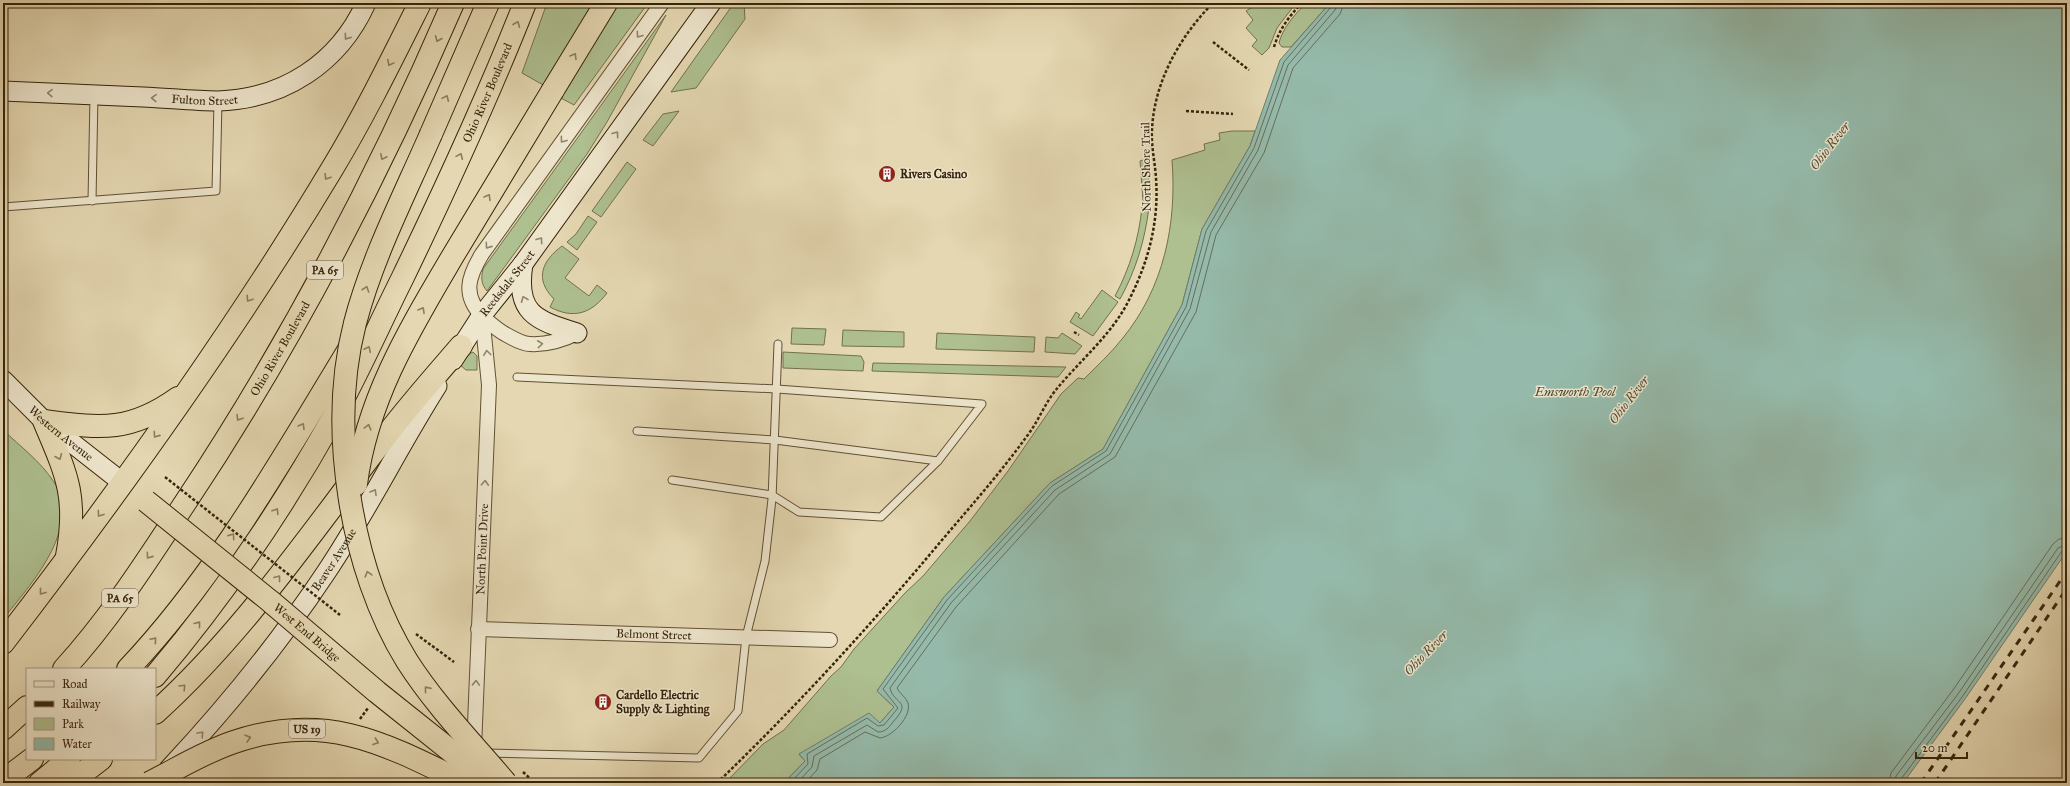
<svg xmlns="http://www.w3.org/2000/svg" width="2070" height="786" viewBox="0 0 2070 786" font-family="'IM FELL Great Primer',serif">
	<rect width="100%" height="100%" fill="#e4d7b1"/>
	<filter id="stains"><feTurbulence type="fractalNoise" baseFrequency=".005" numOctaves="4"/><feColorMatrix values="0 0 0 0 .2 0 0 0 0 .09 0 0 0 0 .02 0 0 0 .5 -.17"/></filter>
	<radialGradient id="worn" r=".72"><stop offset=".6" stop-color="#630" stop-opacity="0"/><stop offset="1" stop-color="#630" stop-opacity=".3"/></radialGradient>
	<g fill="#aebf90" stroke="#72714d">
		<polygon points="547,3 597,3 545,86 522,73"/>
		<polygon points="618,3 648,3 574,105 559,97"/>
		<polygon points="734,3 744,3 745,19 696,88 671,92"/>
		<polygon points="1259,3 1296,3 1277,28 1269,48 1262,55 1252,46 1257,40 1246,28 1253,20 1246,11"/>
		<path d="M1307,3H1330L1291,47H1282L1279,43C1282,29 1296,12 1307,3Z"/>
		<path d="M666,15L607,122L587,154L487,291C481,284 481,278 483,269Z"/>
		<polygon points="679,111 653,146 643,140 663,114"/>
		<path d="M1232,131H1255L1250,146L1202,229L1182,305L1103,449L1050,483L944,597L877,691L894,707L880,723L799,754L805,761L784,783H725L763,744L784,730L831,676L841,667L854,649L905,593L923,576L970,521L1008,471L1061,394L1078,378L1084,379C1097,366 1111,353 1122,339C1164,288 1177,224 1172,160L1205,150L1204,144L1220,140L1219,133Z"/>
		<polygon points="1147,159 1149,177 1148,201 1143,201 1140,161"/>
		<polygon points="627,162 636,169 601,217 592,211"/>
		<path d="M1142,207H1149C1145,240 1136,270 1120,299L1115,296C1130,268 1139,238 1142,207Z"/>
		<polygon points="588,216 597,222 577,250 567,242 576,234"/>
		<path d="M562,246L579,259L565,278L589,296L597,285L607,293C592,313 574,320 550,307L554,299C534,279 542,261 562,246Z"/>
		<polygon points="1102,290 1118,302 1093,336 1070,322 1076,312 1080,315 1078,317 1081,319"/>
		<polygon points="792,328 826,329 824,345 791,344"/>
		<polygon points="843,330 904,332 904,347 842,346"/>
		<polygon points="937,333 1035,337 1034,352 936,349"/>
		<polygon points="1062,333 1082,346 1075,354 1045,352 1046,337 1058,338"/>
		<polygon points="473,352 477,356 477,370 466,370 460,365 469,354"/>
		<polygon points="783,352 861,356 864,362 863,371 783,368"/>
		<polygon points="873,363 1066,367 1058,377 872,371"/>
		<path d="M3,430C20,446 41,462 54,482C82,529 31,584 3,619Z"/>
	</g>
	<polygon fill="#95baab" stroke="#6f7e6b" points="1330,3 2067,3 2067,551 1965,699 1903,783 784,783 805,761 799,754 869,713 880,723 894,707 877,691 944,597 1050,483 1103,449 1182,305 1202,229 1250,146 1280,60"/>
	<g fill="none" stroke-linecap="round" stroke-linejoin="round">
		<g stroke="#666e5a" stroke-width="1">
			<polyline points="790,783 808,764 807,754 867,718 878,726 884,725 898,708 883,689 947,600 1052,486 1106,451 1186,307 1206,231 1254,148 1284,62 1331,7 1332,3"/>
			<path d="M797,783L812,767L814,756L867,725L878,732C886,732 889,727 893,722C913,700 894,705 890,688L951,603L1055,490L1110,454L1190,309L1211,232L1258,150L1288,65L1335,10L1338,3"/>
			<path d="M805,783L817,770L820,759L865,732L880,738C892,737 912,716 908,703C906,697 899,693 897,688L956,607L1059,494L1115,457L1196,312L1216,235L1264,153L1293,68L1340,14L1344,3"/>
			<polyline points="1889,783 1891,773 1953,690 2053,544 2059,539 2067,538"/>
			<polyline points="1895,783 1896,776 1958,694 2058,548 2067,544"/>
			<polyline points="1900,783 1901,779 1962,697 2062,551 2067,549"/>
		</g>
		<g stroke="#625034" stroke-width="9">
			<g id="lane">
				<polyline points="92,201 94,95"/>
				<polyline points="3,207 216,191 218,101"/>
				<polyline points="517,377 777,389 982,404 938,461 775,440 637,431"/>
				<polyline points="672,480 772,495 799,512 881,517 938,461"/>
				<polyline points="486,753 699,758 738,711 746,637 765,561 772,499 778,344"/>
			</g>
		</g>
		<g stroke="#625034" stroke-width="16">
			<g id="street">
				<path d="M577,333C563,340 547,345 530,344C522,344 512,338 505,334C496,329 490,323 483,317C462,295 468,277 482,254L662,3"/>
				<path id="s1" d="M478,629L830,640"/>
				<path id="s2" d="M474,748L489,385L482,315"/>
			</g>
		</g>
		<g stroke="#36230a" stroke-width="21">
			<g id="secondary">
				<path id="s3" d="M3,91C50,93 96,95 143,97C168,98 193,101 218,101C284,99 339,63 366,3"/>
				<path d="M523,264C515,314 536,320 577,333"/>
				<path id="s4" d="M453,360L482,315L523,264L711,3"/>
				<path id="s5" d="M3,380L44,421L123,483"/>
				<path id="s6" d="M169,769C227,707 280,642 327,571C367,511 399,446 437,386"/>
			</g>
		</g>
		<g stroke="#36230a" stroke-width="24">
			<g id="highway">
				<polyline points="553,90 606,3"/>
				<polyline points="431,134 488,3"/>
				<path d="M67,556C78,497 67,475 44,421C100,428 129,433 178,398"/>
				<path d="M3,643C120,491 233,334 332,169C364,116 392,59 420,3"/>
				<path id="s7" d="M64,669C110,619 148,559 185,503C290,345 378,177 453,3"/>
				<path d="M128,669C217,575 284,456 351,346"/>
				<path id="s8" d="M155,676C223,596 282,509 333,418C358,373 379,325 402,279C446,188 488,97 525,3"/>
				<path d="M155,713C246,631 314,528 389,432C412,402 437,374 461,346"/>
				<polyline points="3,729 27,707"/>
				<polyline points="3,781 32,759"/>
				<polyline points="40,783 69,759"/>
				<polyline points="70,783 101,759"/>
			</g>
		</g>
		<g stroke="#36230a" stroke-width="2.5" stroke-dasharray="3 2" stroke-linecap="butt">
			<polyline points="1213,42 1249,70"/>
			<path d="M1274,47C1279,30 1289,16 1302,3"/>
			<polyline points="1186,111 1233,114"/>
			<polyline points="1142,204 1149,204"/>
			<polyline points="1074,332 1079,335"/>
			<polyline points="416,634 454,662"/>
			<polyline points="360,719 368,708"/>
			<path d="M717,783C797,706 871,625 942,540C971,506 1001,472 1027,436C1038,422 1044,405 1055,391C1079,361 1113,334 1130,298C1149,260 1159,221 1156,178C1155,162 1151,146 1152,130C1154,82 1180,36 1213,3"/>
		</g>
		<use href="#lane" stroke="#ede5cc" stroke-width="7"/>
		<use href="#street" stroke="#ede5cc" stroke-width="14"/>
		<use href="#secondary" stroke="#ede5cc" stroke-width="19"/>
		<use href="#highway" stroke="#e4d7b1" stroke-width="22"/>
		<g stroke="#36230a" stroke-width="3" stroke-dasharray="7 7" stroke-linecap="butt">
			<polyline points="1921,783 2067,571"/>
			<polyline points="1935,783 2067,588"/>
		</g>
		<g stroke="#36230a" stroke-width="24" stroke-linecap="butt">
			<g id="highway-bridge">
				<path d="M431,134C404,196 372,258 355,323C328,428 350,569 407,661C435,705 473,744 506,783"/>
				<path d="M356,484C367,398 411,327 454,254C487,199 520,144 553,90"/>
				<path id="s9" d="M146,501L270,601L377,692L491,783"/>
				<path d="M149,783C177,769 204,752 234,742C325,711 384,743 465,783"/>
			</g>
		</g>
		<g stroke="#36230a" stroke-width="2.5" stroke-dasharray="3 2" stroke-linecap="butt">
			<polyline points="165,477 340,615"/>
			<polyline points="523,772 535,783"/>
		</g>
		<use href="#highway-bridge" stroke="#e4d7b1" stroke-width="22"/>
	</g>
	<defs><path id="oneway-chevron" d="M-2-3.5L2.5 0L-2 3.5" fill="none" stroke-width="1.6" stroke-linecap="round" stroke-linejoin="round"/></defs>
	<g stroke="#8d7d5e">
		<use href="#oneway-chevron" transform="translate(517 24) rotate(-68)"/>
		<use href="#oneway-chevron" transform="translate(438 39) rotate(113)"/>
		<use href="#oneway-chevron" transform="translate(574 56) rotate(-59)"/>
		<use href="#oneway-chevron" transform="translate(390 63) rotate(118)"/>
		<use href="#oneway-chevron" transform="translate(446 98) rotate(-66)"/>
		<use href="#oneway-chevron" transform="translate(460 156) rotate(-66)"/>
		<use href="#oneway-chevron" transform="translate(383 157) rotate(116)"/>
		<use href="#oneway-chevron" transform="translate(327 177) rotate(122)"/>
		<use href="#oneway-chevron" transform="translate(488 197) rotate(-59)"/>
		<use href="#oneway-chevron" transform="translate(366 289) rotate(-71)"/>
		<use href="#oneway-chevron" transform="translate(249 299) rotate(123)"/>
		<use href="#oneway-chevron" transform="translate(422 310) rotate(-60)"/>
		<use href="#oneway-chevron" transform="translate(368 349) rotate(-64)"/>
		<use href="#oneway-chevron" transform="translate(239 418) rotate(122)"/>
		<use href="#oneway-chevron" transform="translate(302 426) rotate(-59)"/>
		<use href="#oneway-chevron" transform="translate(368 427) rotate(-75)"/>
		<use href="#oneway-chevron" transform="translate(156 435) rotate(125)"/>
		<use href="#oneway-chevron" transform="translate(59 457) rotate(67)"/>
		<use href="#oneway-chevron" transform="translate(276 511) rotate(-58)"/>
		<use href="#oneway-chevron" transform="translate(100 514) rotate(126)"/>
		<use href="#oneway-chevron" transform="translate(232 536) rotate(-55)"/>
		<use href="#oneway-chevron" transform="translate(149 556) rotate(125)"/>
		<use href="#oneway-chevron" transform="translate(368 574) rotate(-106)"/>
		<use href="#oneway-chevron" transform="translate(278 578) rotate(-53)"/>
		<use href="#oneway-chevron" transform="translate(42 592) rotate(128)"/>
		<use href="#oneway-chevron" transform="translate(198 624) rotate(-52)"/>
		<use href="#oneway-chevron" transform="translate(154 640) rotate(-49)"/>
		<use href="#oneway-chevron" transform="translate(183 687) rotate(-46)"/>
		<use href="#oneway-chevron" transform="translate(427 689) rotate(-129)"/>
		<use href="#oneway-chevron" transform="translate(248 738) rotate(-16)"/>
		<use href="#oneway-chevron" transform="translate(376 742) rotate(20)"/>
	</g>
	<g stroke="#92846b">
		<use href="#oneway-chevron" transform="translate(639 35) rotate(126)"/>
		<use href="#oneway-chevron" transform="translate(347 37) rotate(126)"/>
		<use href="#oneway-chevron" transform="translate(50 93) rotate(-178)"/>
		<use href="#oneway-chevron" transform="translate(154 98) rotate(-177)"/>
		<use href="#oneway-chevron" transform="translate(616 134) rotate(-54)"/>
		<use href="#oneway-chevron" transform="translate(563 140) rotate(126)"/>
		<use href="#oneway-chevron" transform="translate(540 240) rotate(-54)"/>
		<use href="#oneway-chevron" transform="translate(488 246) rotate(125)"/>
		<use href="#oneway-chevron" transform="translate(524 299) rotate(-112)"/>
		<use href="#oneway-chevron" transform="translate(540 344) rotate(-6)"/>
		<use href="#oneway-chevron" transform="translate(487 353) rotate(-97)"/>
		<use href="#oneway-chevron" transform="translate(485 483) rotate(-87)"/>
		<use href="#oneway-chevron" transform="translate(374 492) rotate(-60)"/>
		<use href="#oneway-chevron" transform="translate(476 683) rotate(-88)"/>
		<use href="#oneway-chevron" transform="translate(201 734) rotate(-47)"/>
	</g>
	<defs>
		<g id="building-disc" transform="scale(0.9)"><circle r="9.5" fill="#8f2418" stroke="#ede5cc"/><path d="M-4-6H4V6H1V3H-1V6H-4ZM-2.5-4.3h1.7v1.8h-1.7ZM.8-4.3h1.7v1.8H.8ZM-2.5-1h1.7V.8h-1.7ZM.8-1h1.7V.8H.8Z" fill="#fff"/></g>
	</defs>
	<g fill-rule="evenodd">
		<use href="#building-disc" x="887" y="174"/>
		<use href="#building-disc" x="603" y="702"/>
	</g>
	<g text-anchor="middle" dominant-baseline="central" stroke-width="3" stroke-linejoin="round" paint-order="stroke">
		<g fill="#ede5cc" stroke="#6d5d44" stroke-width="1">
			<rect x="307" y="261" width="36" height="18" rx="3"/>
			<rect x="102" y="589" width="36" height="18" rx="3"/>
			<rect x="289" y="720" width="36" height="18" rx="3"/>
		</g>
		<g font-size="11" font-weight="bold" fill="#36230a">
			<text x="325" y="270">PA 65</text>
			<text x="120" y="598">PA 65</text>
			<text x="307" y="729">US 19</text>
		</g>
		<g font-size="12" fill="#36230a" stroke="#ede5cc">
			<text stroke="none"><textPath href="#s8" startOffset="674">Ohio River Boulevard</textPath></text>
			<text stroke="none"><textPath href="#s3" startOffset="202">Fulton Street</textPath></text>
			<text transform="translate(1146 167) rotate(-91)">North Shore Trail</text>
			<text stroke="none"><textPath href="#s4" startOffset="94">Reedsdale Street</textPath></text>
			<text stroke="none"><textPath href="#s7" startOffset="387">Ohio River Boulevard</textPath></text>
			<text stroke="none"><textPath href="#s5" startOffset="79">Western Avenue</textPath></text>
			<text stroke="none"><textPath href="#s2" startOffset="199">North Point Drive</textPath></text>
			<text stroke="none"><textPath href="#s6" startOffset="267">Beaver Avenue</textPath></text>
			<text stroke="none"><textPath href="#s9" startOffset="208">West End Bridge</textPath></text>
			<text stroke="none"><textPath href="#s1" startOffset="176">Belmont Street</textPath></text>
		</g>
		<g font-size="12" font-weight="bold" fill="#36230a" stroke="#ede5cc" text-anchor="start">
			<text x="900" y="174">Rivers Casino</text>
			<text x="616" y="695">Cardello Electric<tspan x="616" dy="14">Supply &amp; Lighting</tspan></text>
		</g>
		<g font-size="13" font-style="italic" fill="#4e4932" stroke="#ede5cc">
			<text transform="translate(1830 146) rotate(-52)">Ohio River</text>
			<text x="1575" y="392">Emsworth Pool</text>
			<text transform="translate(1629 400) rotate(-52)">Ohio River</text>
			<text transform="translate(1426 653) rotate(-46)">Ohio River</text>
		</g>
	</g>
	<rect width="2070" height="786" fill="none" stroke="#e4d7b1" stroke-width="16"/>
	<rect x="4" y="4" width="2062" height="778" fill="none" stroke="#36230a" stroke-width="2"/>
	<rect x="8" y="8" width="2054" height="770" fill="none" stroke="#36230a"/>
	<rect x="26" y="668" width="130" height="92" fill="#ede5cc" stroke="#a4977e"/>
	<rect x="34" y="681" width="20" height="6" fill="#ede5cc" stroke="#a4977e"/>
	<text x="62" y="688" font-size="12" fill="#36230a">Road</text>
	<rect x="34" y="701" width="20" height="6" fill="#36230a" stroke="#a4977e"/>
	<text x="62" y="708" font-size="12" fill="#36230a">Railway</text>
	<rect x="34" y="718" width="20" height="12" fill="#aebf90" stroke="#a4977e"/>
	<text x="62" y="728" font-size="12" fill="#36230a">Park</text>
	<rect x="34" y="738" width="20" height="12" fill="#95baab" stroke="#a4977e"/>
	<text x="62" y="748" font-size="12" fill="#36230a">Water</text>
	<path d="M1916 752v6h51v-6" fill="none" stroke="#36230a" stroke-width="2"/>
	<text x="1922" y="752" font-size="12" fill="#36230a" stroke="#ede5cc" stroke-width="3" paint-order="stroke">20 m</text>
	<rect width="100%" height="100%" filter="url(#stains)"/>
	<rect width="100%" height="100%" fill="url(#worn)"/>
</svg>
